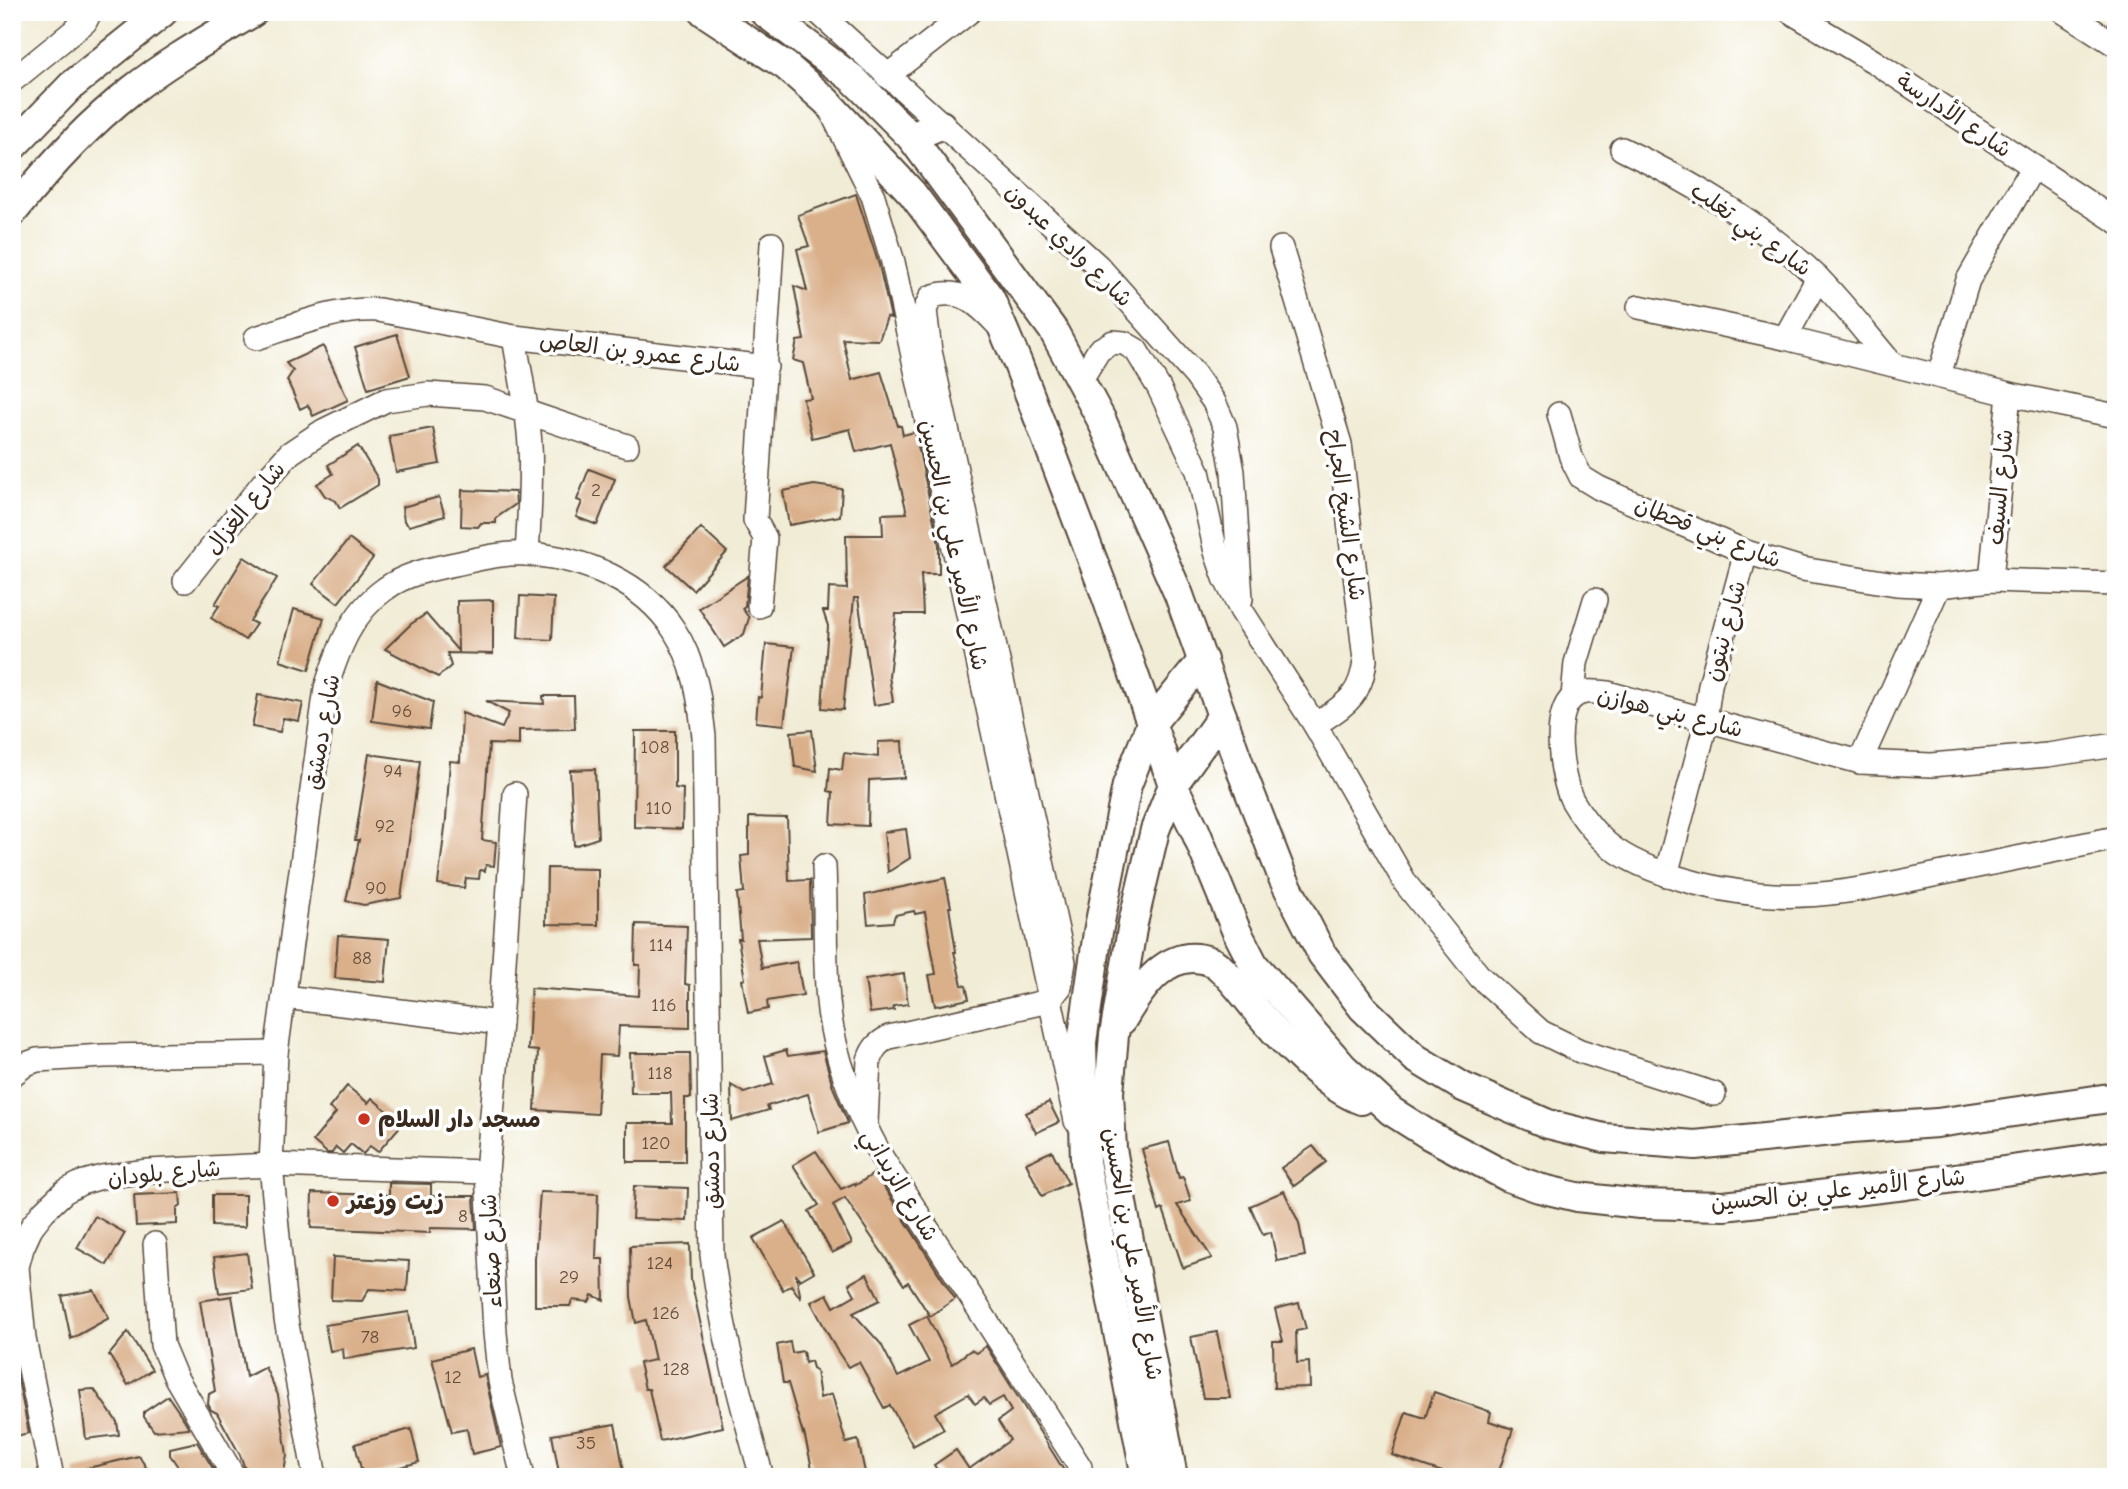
<svg xmlns="http://www.w3.org/2000/svg" width="2128" height="1489" viewBox="0 0 2128 1489" font-family="'Comic Neue','Playpen Sans Arabic',sans-serif">
	<rect width="100%" height="100%" fill="#fff"/>
	<filter id="ink" filterUnits="userSpaceOnUse"><feTurbulence type="fractalNoise" baseFrequency=".0143" numOctaves="2"/><feDisplacementMap in="SourceGraphic" scale="14" xChannelSelector="R" yChannelSelector="G"/><feConvolveMatrix kernelMatrix="1 2 1 2 8 2 1 2 1" color-interpolation-filters="sRGB"/></filter>
	<filter id="wash" filterUnits="userSpaceOnUse"><feTurbulence type="fractalNoise" baseFrequency=".00686" numOctaves="4" result="noise"/><feDisplacementMap in="SourceGraphic" scale="28" xChannelSelector="R" yChannelSelector="G"/><feGaussianBlur stdDeviation="1.57" result="paint"/><feColorMatrix in="noise" values="0 0 0 0 0 0 0 0 0 0 0 0 0 0 0 0 0 1.4 0 .05"/><feComposite in="paint" operator="in"/></filter>
	<g filter="url(#wash)">
		<rect width="100%" height="100%" fill="#f1ecd5"/>
		<g id="blocks">
			<g fill="#dab08b">
				<polygon points="856,194 879,265 891,318 887,317 879,340 843,339 852,380 881,372 898,426 901,426 903,435 915,432 939,545 939,574 921,574 923,614 896,614 889,676 893,702 874,705 858,598 854,598 843,710 822,708 828,626 823,611 828,611 829,588 847,589 846,535 883,535 882,514 907,513 890,443 856,452 850,429 812,438 803,399 811,398 803,363 793,360 797,341 804,340 794,286 807,291 797,249 809,246 798,215"/>
				<polygon points="397,334 410,376 368,389 355,347"/>
				<polygon points="323,346 348,400 313,416 308,405 300,409 287,380 293,371 286,363"/>
				<polygon points="433,428 440,464 396,472 389,436"/>
				<polygon points="358,446 378,479 378,485 340,508 336,501 325,496 317,484 333,474 328,465"/>
				<polygon points="589,469 615,479 597,525 576,517 582,502 577,500"/>
				<polygon points="814,485 842,489 840,516 789,525 783,491"/>
				<polygon points="462,490 515,492 516,504 496,518 496,523 481,523 478,527 461,526"/>
				<polygon points="439,497 445,516 409,526 404,521 402,507"/>
				<polygon points="701,528 727,552 693,590 666,566"/>
				<polygon points="349,539 373,558 338,603 313,584"/>
				<polygon points="244,557 277,578 250,621 256,624 245,640 211,618 219,606 215,604"/>
				<polygon points="748,576 745,606 742,608 749,618 744,634 724,647 699,608"/>
				<polygon points="520,596 554,598 552,640 518,638"/>
				<polygon points="493,600 493,654 447,653 451,666 438,677 385,649 411,624 426,614 458,651 457,601"/>
				<polygon points="294,609 324,618 309,670 280,661"/>
				<polygon points="766,644 794,647 784,725 756,722 758,697 761,698"/>
				<polygon points="377,680 433,702 429,729 372,721"/>
				<polygon points="258,695 303,703 299,721 283,718 280,732 252,727"/>
				<polygon points="543,696 574,696 575,729 519,730 519,745 489,744 482,840 496,842 494,866 486,865 485,871 480,870 479,879 466,878 464,888 438,884 446,819 450,761 460,762 462,713 502,728 509,713 486,701 544,704"/>
				<polygon points="812,730 817,771 795,767 791,732"/>
				<polygon points="635,731 675,731 675,788 683,789 682,829 634,827"/>
				<polygon points="902,741 904,778 869,780 868,826 831,824 833,792 828,791 830,768 842,770 844,753 878,757 878,742"/>
				<polygon points="369,754 420,761 401,898 364,905 346,901 359,840 355,840"/>
				<polygon points="595,769 598,838 574,846 570,770"/>
				<polygon points="749,817 787,818 789,881 810,880 811,937 757,939 762,968 797,962 803,995 767,1001 768,1009 748,1013 742,980 745,979 738,939 741,939 737,893 744,892 741,856 749,855"/>
				<polygon points="906,829 910,858 888,872 884,832"/>
				<polygon points="547,868 598,869 598,925 546,924"/>
				<polygon points="945,878 951,907 949,907 956,952 954,952 962,985 966,986 969,999 935,1006 929,975 936,974 925,912 915,914 914,911 895,915 893,922 868,924 865,895"/>
				<polygon points="636,924 687,926 685,984 690,985 690,1028 619,1026 617,1056 600,1055 597,1114 535,1110 538,1051 528,1050 531,988 639,996 640,965 635,965"/>
				<polygon points="338,935 389,939 385,982 335,978"/>
				<polygon points="904,974 908,1004 893,1006 894,1010 870,1013 865,980"/>
				<polygon points="786,1050 788,1056 823,1051 833,1087 848,1123 819,1132 808,1094 767,1106 769,1110 732,1121 731,1085 744,1093 773,1084 765,1056"/>
				<polygon points="630,1053 690,1053 691,1098 685,1098 685,1162 627,1162 627,1123 672,1123 671,1093 631,1093"/>
				<polygon points="347,1086 368,1103 372,1098 402,1124 378,1152 370,1146 363,1154 351,1144 343,1153 336,1147 332,1153 327,1153 313,1141 336,1113 329,1108"/>
				<polygon points="1049,1102 1059,1122 1036,1133 1026,1113"/>
				<polygon points="1169,1142 1179,1178 1183,1177 1191,1201 1177,1205 1212,1258 1183,1268 1163,1209 1159,1211 1142,1149"/>
				<polygon points="1313,1146 1326,1162 1294,1186 1281,1168"/>
				<polygon points="816,1151 841,1189 855,1183 856,1185 875,1173 955,1299 930,1316 908,1282 904,1285 845,1198 833,1205 852,1243 832,1253 809,1211 819,1205 793,1165"/>
				<polygon points="1052,1151 1068,1183 1042,1196 1026,1163"/>
				<polygon points="389,1183 431,1184 431,1196 474,1196 476,1229 430,1228 430,1233 311,1228 312,1193 389,1195"/>
				<polygon points="634,1186 688,1188 687,1221 632,1219"/>
				<polygon points="1284,1191 1299,1223 1305,1256 1277,1261 1271,1232 1263,1235 1250,1206"/>
				<polygon points="540,1192 598,1194 596,1259 603,1259 604,1300 592,1295 589,1302 572,1300 570,1306 535,1306 535,1259"/>
				<polygon points="180,1193 181,1206 177,1209 177,1224 136,1226 134,1195"/>
				<polygon points="212,1195 245,1195 245,1227 212,1226"/>
				<polygon points="95,1216 125,1233 107,1265 77,1248"/>
				<polygon points="784,1221 814,1272 800,1280 796,1274 801,1299 791,1285 783,1290 753,1238"/>
				<polygon points="690,1244 691,1280 723,1427 660,1441 649,1389 645,1389 639,1363 655,1360 646,1320 636,1323 631,1297 630,1246"/>
				<polygon points="247,1253 252,1289 219,1293 214,1257"/>
				<polygon points="333,1257 409,1261 407,1291 369,1289 362,1301 331,1300"/>
				<polygon points="867,1274 880,1300 853,1313 881,1344 898,1377 929,1362 909,1325 927,1316 952,1364 971,1350 976,1353 986,1346 1068,1477 942,1477 934,1465 956,1450 969,1469 1010,1440 998,1421 1011,1411 1003,1397 989,1405 984,1398 975,1404 968,1394 935,1413 944,1429 913,1446 890,1405 884,1408 859,1362 848,1367 836,1349 811,1302 827,1294 834,1307 855,1295 849,1284"/>
				<polygon points="94,1290 109,1318 71,1339 62,1296"/>
				<polygon points="232,1296 246,1377 265,1367 278,1395 287,1455 284,1472 274,1477 248,1477 240,1455 217,1413 211,1410 208,1404 209,1394 215,1391 200,1301"/>
				<polygon points="1299,1303 1306,1329 1296,1331 1297,1363 1309,1362 1310,1387 1274,1388 1273,1341 1283,1341 1275,1309"/>
				<polygon points="409,1312 414,1348 344,1359 343,1349 330,1351 325,1325"/>
				<polygon points="128,1332 152,1370 128,1385 109,1355"/>
				<polygon points="1217,1332 1230,1398 1203,1398 1191,1337"/>
				<polygon points="790,1342 792,1353 803,1351 805,1363 811,1361 813,1368 816,1370 820,1398 832,1394 846,1443 858,1440 866,1477 814,1477 804,1433 803,1434 788,1383 783,1383 777,1345"/>
				<polygon points="471,1349 477,1377 485,1375 501,1447 472,1454 467,1429 452,1432 432,1359"/>
				<polygon points="16,1370 29,1433 12,1437 12,1371"/>
				<polygon points="94,1389 117,1422 119,1435 86,1439 80,1390"/>
				<polygon points="1434,1392 1491,1412 1489,1421 1513,1429 1497,1477 1457,1477 1392,1455 1406,1412 1425,1418"/>
				<polygon points="168,1396 185,1421 189,1428 154,1431 144,1417 144,1412"/>
				<polygon points="615,1424 625,1477 577,1477 576,1471 559,1473 552,1435"/>
				<polygon points="411,1429 419,1462 363,1477 355,1444"/>
				<polygon points="197,1442 218,1477 185,1477 170,1455 170,1448"/>
				<polygon points="139,1456 152,1477 76,1477 75,1471"/>
			</g>
		</g>
	</g>
	<g filter="url(#ink)">
		<use href="#blocks" fill-opacity="0" stroke="#564739" stroke-width="2"/>
		<g fill="none" stroke-linecap="round" stroke-linejoin="round">
			<g stroke="#564739" stroke-width="26">
				<g id="minor">
					<polyline points="818,12 1098,266 1195,375 1214,402 1225,427 1233,472 1241,599"/>
					<polyline points="1791,12 1873,61 2116,221"/>
					<polyline points="2064,12 2116,45"/>
					<polyline points="887,76 969,12"/>
					<polyline points="12,81 85,22 90,12"/>
					<polyline points="835,119 873,196 893,262 1076,1121"/>
					<path d="M1622,149C1693,183 1761,223 1818,278C1844,304 1867,335 1891,363"/>
					<path d="M1281,248L1340,444L1365,660C1361,698 1344,705 1315,725"/>
					<polyline points="1639,307 1785,338 2009,394 2116,416"/>
					<path d="M997,324C979,305 960,286 931,297L925,310L930,351L1064,962L1060,987L1049,1001"/>
					<path d="M514,337C520,373 528,409 530,445C532,481 529,518 527,554"/>
					<path d="M256,338C296,325 336,308 379,310L514,337L766,367"/>
					<polyline points="1785,338 1818,278"/>
					<polyline points="1939,375 1968,280 2033,167"/>
					<polyline points="1080,381 1099,350 1113,342 1124,343 1136,350 1159,388 1198,471 1216,552 1225,578 1241,610 1315,725 1406,884 1480,977 1541,1032 1580,1051 1714,1094"/>
					<polyline points="1559,414 1571,457 1581,477 1599,488 1746,552 1802,569 1896,584 1939,586 1991,580 2116,584"/>
					<polyline points="1991,580 2009,394"/>
					<polyline points="185,581 263,483 290,453 323,431 386,400 428,394 485,398 627,446"/>
					<polyline points="759,606 765,538 755,520 772,244"/>
					<polyline points="1573,697 1576,663 1595,600"/>
					<path d="M2116,745L2047,755L1931,765L1860,762L1608,693C1596,692 1582,689 1572,698C1552,716 1561,778 1572,800C1579,812 1591,828 1601,838C1634,872 1714,890 1759,894C1821,900 1879,886 1938,874C1997,862 2057,850 2116,838"/>
					<polyline points="1860,762 1939,586"/>
					<polyline points="515,794 500,1023 487,1172 495,1333 500,1381 523,1477"/>
					<path d="M824,866C826,911 824,956 828,1001C833,1056 855,1110 882,1158L1080,1467"/>
					<polyline points="1666,875 1703,735 1710,685 1746,552"/>
					<polyline points="284,997 500,1023"/>
					<polyline points="12,1075 26,1064 37,1060 104,1056 276,1053"/>
					<path d="M866,1123L869,1060C873,1048 878,1043 889,1037L1049,1001"/>
					<polyline points="155,1244 162,1345 175,1376 234,1477"/>
					<polyline points="52,1477 24,1339 17,1267 22,1248 32,1226 44,1211 64,1192 81,1183 102,1177 148,1171 271,1165 487,1172"/>
					<path d="M315,1477L286,1319L271,1165L276,1053L326,688C338,650 351,613 385,589C405,574 431,569 455,564C478,559 504,552 528,554C584,558 643,582 674,630C695,662 700,700 704,737L712,1255C722,1331 741,1403 762,1477"/>
				</g>
			</g>
			<g stroke="#564739" stroke-width="32">
				<g id="major">
					<polyline points="704,12 786,66 826,101 912,193 990,298 1018,364 1104,590 1173,785 1195,830 1236,930 1254,965 1343,1067 1391,1111 1429,1135 1508,1177 1539,1188 1577,1197 1640,1204 1724,1206 1906,1185 2116,1155"/>
					<polyline points="764,12 853,79 911,137 1053,330 1101,419 1179,595 1243,775 1283,878 1322,954 1363,1008 1415,1058 1463,1087 1548,1124 1604,1138 1695,1145 1851,1129 1937,1123 2116,1097"/>
					<polyline points="911,137 941,125"/>
					<polyline points="12,147 71,86 163,12"/>
					<path d="M12,213C47,169 87,125 132,90C169,61 212,37 253,12"/>
					<path d="M1122,1020C1140,989 1169,944 1212,962C1225,968 1249,1001 1259,1013C1282,1041 1327,1088 1361,1100"/>
					<polyline points="1146,1477 1085,1162 1082,1042 1098,932 1127,785 1151,724 1203,660"/>
					<polyline points="1173,1477 1112,1149 1109,1093 1114,1035 1133,923 1155,830 1173,785 1222,716"/>
				</g>
			</g>
			<use href="#minor" stroke="#fff" stroke-width="23"/>
			<use href="#major" stroke="#fff" stroke-width="28"/>
		</g>
	</g>
	<g fill="#c8321e" stroke="#fff" stroke-width="2.5">
		<circle cx="364" cy="1119" r="7"/>
		<circle cx="333" cy="1201" r="7"/>
	</g>
	<g text-anchor="middle" dominant-baseline="central" stroke-width="7" stroke-linejoin="round" paint-order="stroke">
		<g font-size="19" fill="#634c39">
			<text x="596" y="490">2</text>
			<text x="402" y="711">96</text>
			<text x="655" y="747">108</text>
			<text x="393" y="771">94</text>
			<text x="659" y="808">110</text>
			<text x="385" y="826">92</text>
			<text x="376" y="888">90</text>
			<text x="661" y="945">114</text>
			<text x="362" y="958">88</text>
			<text x="664" y="1005">116</text>
			<text x="660" y="1073">118</text>
			<text x="656" y="1143">120</text>
			<text x="463" y="1216">8</text>
			<text x="660" y="1263">124</text>
			<text x="569" y="1277">29</text>
			<text x="666" y="1313">126</text>
			<text x="370" y="1337">78</text>
			<text x="676" y="1369">128</text>
			<text x="453" y="1377">12</text>
			<text x="586" y="1443">35</text>
		</g>
		<g font-size="23" fill="#3b2a1e" stroke="#fff">
			<text transform="translate(1954 115) rotate(34)">شارع الأدارسة</text>
			<text transform="translate(1751 229) rotate(36)">شارع بني تغلب</text>
			<text transform="translate(1069 245) rotate(44)">شارع وادي عبدون</text>
			<text transform="translate(640 352) rotate(7)">شارع عمرو بن العاص</text>
			<text transform="translate(2000 487) rotate(-85)">شارع السيف</text>
			<text transform="translate(245 508) rotate(-51)">شارع الغزال</text>
			<text transform="translate(1346 515) rotate(82)">شارع الشيخ الجراح</text>
			<text transform="translate(1708 532) rotate(22)">شارع بني قحطان</text>
			<text transform="translate(954 545) rotate(78)">شارع الأمير علي بن الحسين</text>
			<text transform="translate(1725 631) rotate(-75)">شارع نبتون</text>
			<text transform="translate(1670 712) rotate(14)">شارع بني هوازن</text>
			<text transform="translate(322 732) rotate(-80)">شارع دمشق</text>
			<text transform="translate(711 1151) rotate(-91)">شارع دمشق</text>
			<text transform="translate(164 1173) rotate(-5)">شارع بلودان</text>
			<text transform="translate(900 1185) rotate(59)">شارع الزبداني</text>
			<text transform="translate(1838 1190) rotate(-6)">شارع الأمير علي بن الحسين</text>
			<text transform="translate(491 1251) rotate(-93)">شارع صنعاء</text>
			<text transform="translate(1133 1254) rotate(80)">شارع الأمير علي بن الحسين</text>
		</g>
		<g font-size="23" font-weight="bold" fill="#3b2a1e" stroke="#fff" text-anchor="start">
			<text x="378" y="1119">مسجد دار السلام</text>
			<text x="347" y="1201">زيت وزعتر</text>
		</g>
	</g>
	<rect width="2128" height="1489" fill="none" stroke="#fff" stroke-width="42"/>
</svg>
